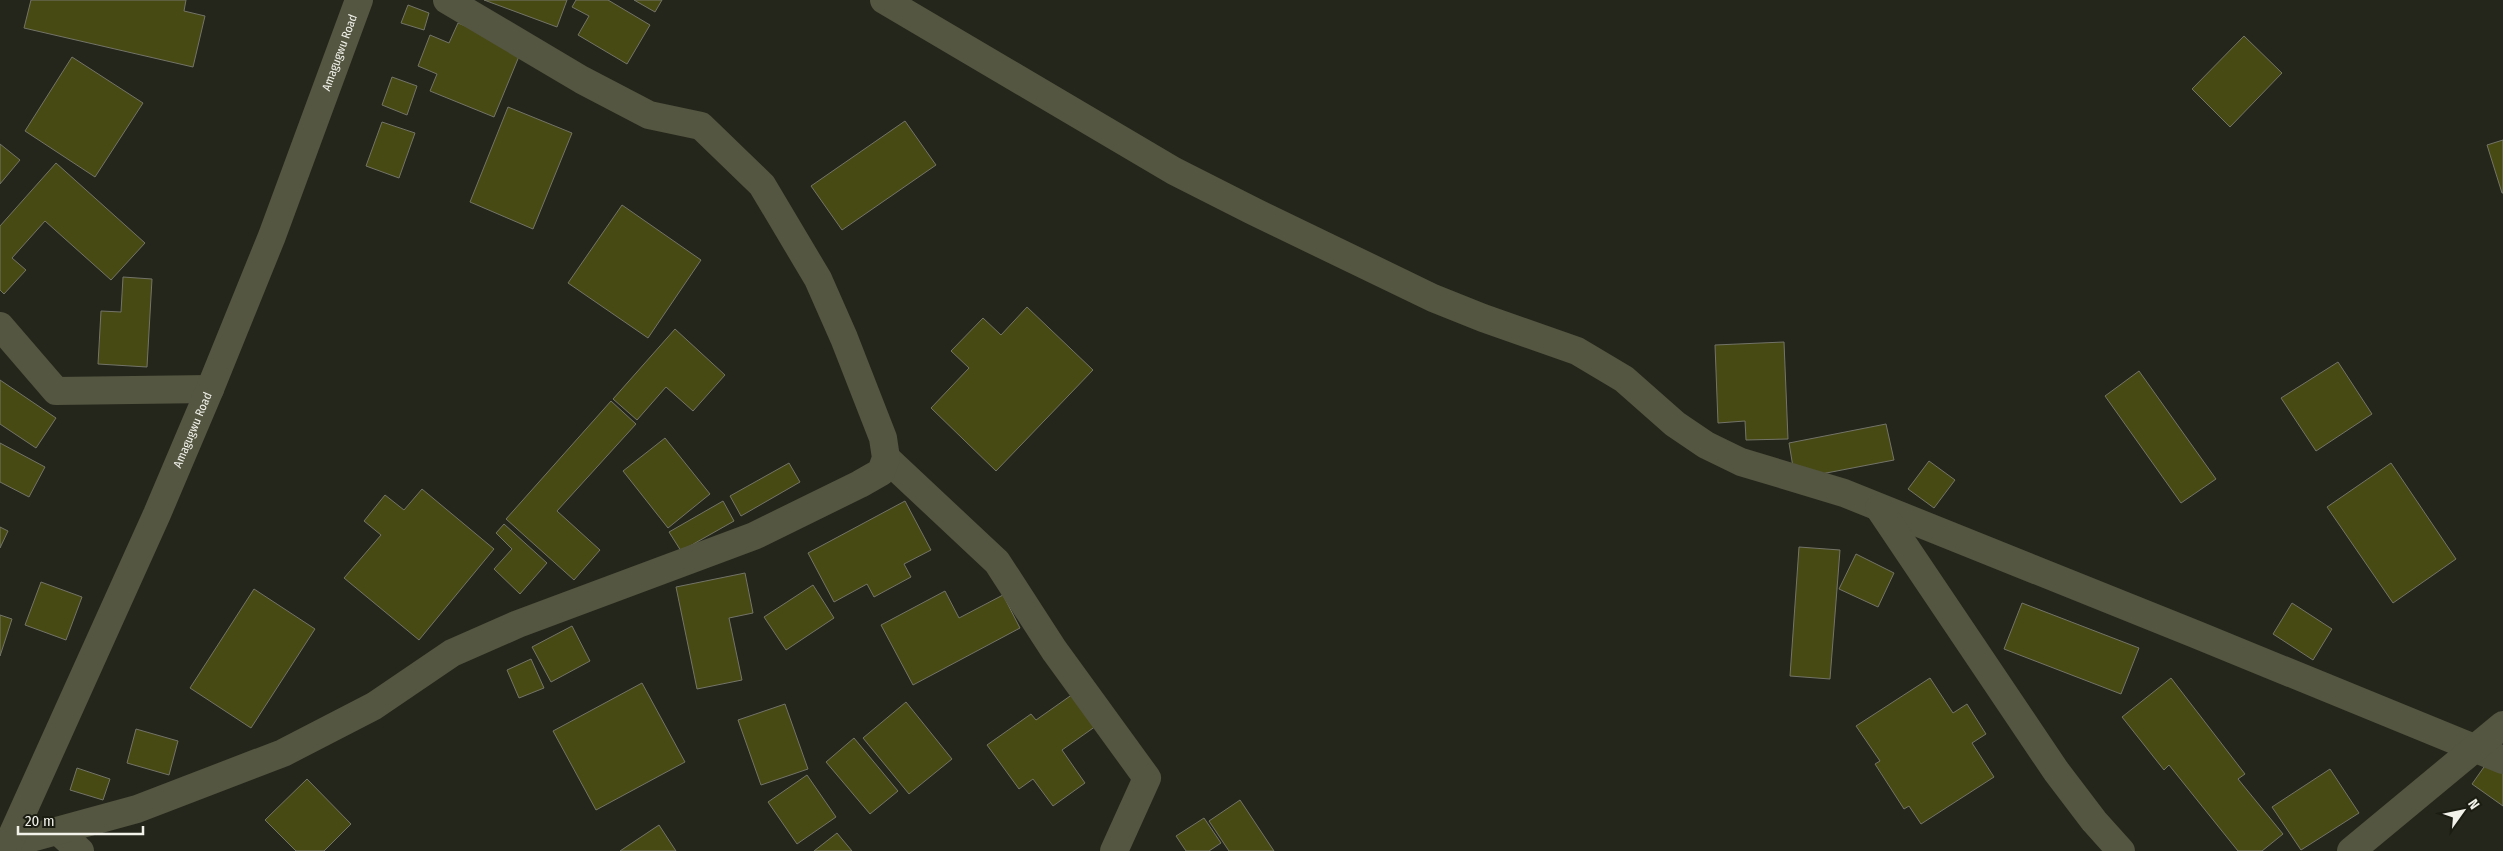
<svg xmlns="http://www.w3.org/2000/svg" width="2503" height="851" viewBox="0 0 2503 851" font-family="'Fira Sans Condensed',sans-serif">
	<rect width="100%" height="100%" fill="#25261b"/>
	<g fill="#484a14" stroke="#737468">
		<polygon points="31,0 186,0 184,11 205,16 193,67 24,28"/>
		<polygon points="484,0 567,0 557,27"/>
		<polygon points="576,0 608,0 650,25 627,64 578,35 589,16 572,7"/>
		<polygon points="634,0 662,0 655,12"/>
		<polygon points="408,5 429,13 424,30 401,23"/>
		<polygon points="458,23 522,49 494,117 430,91 437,74 418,66 430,35 449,43"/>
		<polygon points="2244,36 2282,73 2230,127 2192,89"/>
		<polygon points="72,57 143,103 95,177 25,131"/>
		<polygon points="392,77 417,86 407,115 382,105"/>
		<polygon points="508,107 572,133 533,229 470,202"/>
		<polygon points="905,121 936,165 842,230 811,186"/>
		<polygon points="382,122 415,133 399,178 366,166"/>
		<polygon points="2503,140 2503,193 2502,193 2487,145"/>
		<polygon points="0,144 20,160 0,184"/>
		<polygon points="56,163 145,243 111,280 45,221 12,258 26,270 4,294 0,290 0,226"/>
		<polygon points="622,205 701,260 648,338 568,283"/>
		<polygon points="123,277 152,279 147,367 98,364 101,311 121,312"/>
		<polygon points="1027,307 1093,370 996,471 931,408 969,368 951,351 983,318 1001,335"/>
		<polygon points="675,329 725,375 693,411 666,387 637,420 613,399"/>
		<polygon points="1784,342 1788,439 1746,440 1745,421 1718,423 1715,345"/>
		<polygon points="2338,362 2372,414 2316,451 2281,398"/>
		<polygon points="2139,371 2216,479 2181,503 2105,396"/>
		<polygon points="0,380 56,418 36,448 0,424"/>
		<polygon points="611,401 636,424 557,511 600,550 574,580 506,519"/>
		<polygon points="1886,424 1894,460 1795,479 1789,443"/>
		<polygon points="665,438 710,494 668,528 623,471"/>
		<polygon points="0,443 45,467 29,497 0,482"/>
		<polygon points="1929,461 1955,480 1934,508 1908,489"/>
		<polygon points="789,463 800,482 741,516 730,496"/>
		<polygon points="2391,463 2456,559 2393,603 2327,507"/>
		<polygon points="422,489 494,549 419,640 344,578 381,535 364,521 385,495 404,510"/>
		<polygon points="723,501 734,521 681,551 669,532"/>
		<polygon points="905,501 931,550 904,564 911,577 874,597 867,584 834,602 808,553"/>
		<polygon points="504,524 547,563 520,594 494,569 512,549 496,533"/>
		<polygon points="0,527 8,531 0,548"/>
		<polygon points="1799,547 1840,550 1830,679 1790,676"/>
		<polygon points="1856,554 1894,573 1878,607 1839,589"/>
		<polygon points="745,573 753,613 729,618 742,680 697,689 676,587"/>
		<polygon points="41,582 82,597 66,640 25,625"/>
		<polygon points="813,585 834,618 786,650 764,617"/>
		<polygon points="254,589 315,629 251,728 190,688"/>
		<polygon points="945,591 959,618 1003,595 1020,628 913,685 881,625"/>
		<polygon points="2022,603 2139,648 2121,694 2004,649"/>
		<polygon points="2292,603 2332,629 2313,660 2273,634"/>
		<polygon points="0,615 12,619 0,656"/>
		<polygon points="572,626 590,661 551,682 532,647"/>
		<polygon points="531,659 544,688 519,698 507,670"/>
		<polygon points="1930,678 1953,713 1967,704 1986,734 1972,743 1994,777 1921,824 1909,806 1904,809 1875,764 1880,761 1856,726"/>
		<polygon points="2171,678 2245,774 2238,779 2283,834 2262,851 2238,851 2169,765 2164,770 2122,717"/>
		<polygon points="642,683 685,762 596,810 553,731"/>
		<polygon points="1073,694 1096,726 1062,750 1085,783 1053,806 1033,779 1019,789 987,745 1031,714 1036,720"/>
		<polygon points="906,702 952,759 909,794 863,738"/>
		<polygon points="785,704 808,769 761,785 738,720"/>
		<polygon points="136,729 178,741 169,775 127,763"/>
		<polygon points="854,738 898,791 870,814 826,762"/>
		<polygon points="2491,757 2503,766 2503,806 2472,784"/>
		<polygon points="77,768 110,779 103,800 70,790"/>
		<polygon points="2330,769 2359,813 2301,850 2272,807"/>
		<polygon points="807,775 836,817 797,844 768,802"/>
		<polygon points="307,779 351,824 324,851 296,851 265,820"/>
		<polygon points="1240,800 1274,851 1229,851 1209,821"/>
		<polygon points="1204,818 1221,843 1209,851 1186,851 1176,836"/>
		<polygon points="659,825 676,851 620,851"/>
		<polygon points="837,833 852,851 814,851"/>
	</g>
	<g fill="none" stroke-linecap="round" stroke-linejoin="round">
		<g stroke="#545641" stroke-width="28">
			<polyline points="884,0 1174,171 1253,211 1433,298 1483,318 1577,351 1624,379 1675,424 1706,445 1741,462 1844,493 2195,634 2503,760"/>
			<polyline points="0,326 56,391 210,389"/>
			<polyline points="886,458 997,562 1054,650 1147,778 1114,851"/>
			<polyline points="1879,508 2056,771 2094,821 2121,851"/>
			<polyline points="58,831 80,851"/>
			<polyline points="9,844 137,809 283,753 374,706 452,653 518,624 754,536 860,484 881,472 886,458 883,438 844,338 818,279 762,185 701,126 649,115 582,80 447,0"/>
			<path id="s1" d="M5,851L157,514L210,389L272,236L359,0"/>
			<polyline points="2351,851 2503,725"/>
		</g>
	</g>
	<g text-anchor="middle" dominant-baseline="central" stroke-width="4" stroke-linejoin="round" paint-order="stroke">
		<g font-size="12" fill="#f2f2eb" stroke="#1b1c12">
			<text stroke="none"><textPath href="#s1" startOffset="866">Amagugwu Road</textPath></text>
			<text stroke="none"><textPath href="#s1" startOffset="461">Amagugwu Road</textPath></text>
		</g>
	</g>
	<g transform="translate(2463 811) rotate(57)" stroke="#1b1c12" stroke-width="4" paint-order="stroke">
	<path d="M0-4L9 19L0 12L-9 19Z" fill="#f2f2eb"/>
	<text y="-8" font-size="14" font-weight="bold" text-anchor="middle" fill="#f2f2eb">N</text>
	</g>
	<path d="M18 826v8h125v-8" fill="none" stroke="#f2f2eb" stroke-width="2.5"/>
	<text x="25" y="826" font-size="15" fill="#f2f2eb" stroke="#1b1c12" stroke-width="4" paint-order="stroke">20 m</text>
</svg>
